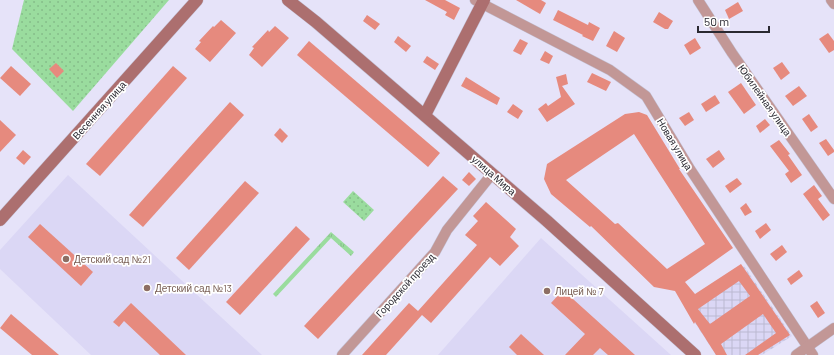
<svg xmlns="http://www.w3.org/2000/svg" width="834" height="355" viewBox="0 0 834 355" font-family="Barlow,sans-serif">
	<defs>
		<pattern id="industrial-grid" width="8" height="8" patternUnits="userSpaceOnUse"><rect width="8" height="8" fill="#dbd7f5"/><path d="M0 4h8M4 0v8" fill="none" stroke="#bcb9d2"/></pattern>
		<pattern id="grass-tufts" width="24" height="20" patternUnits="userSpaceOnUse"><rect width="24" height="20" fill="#9adc9e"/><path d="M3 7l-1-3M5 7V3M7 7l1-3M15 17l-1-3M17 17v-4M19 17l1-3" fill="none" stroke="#85bd89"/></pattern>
		<pattern id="park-dots" width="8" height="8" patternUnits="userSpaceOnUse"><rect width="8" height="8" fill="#9adc9e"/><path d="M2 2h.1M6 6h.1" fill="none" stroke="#85bd89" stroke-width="1.8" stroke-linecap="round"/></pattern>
	</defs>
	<rect width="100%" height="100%" fill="#e6e3f9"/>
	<polygon fill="url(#industrial-grid)" points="744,266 792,336 762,355 716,355 684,306"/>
	<g fill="#dbd7f5">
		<polygon points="68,175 262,355 91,355 0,269 0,250"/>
		<polygon points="541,238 671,355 438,355"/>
	</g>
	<polygon fill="url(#grass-tufts)" points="331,232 354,252 351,256 331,238 276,297 273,294"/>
	<g fill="url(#park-dots)">
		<polygon points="24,0 169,0 73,111 12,49"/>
		<polygon points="353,191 374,210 364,221 343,202"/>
	</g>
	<g fill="#e68a7e" fill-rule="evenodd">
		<polygon points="425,0 445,0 460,8 454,20 445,15 447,12"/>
		<polygon points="516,0 541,0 546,3 540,14"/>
		<polygon points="738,2 743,11 729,19 725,10"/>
		<polygon points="558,10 588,25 589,22 600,28 593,41 582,36 583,35 553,20"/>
		<polygon points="659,12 673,21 668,29 665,29 653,22"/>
		<polygon points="367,15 380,24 375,30 363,21"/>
		<polygon points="221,20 236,33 210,62 195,49 201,42 199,41 213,26 214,27"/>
		<polygon points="275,26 289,38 262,67 249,55 254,48 252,47 268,30 269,32"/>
		<polygon points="614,31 625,38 617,52 606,46"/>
		<polygon points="828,33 834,41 834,50 829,53 819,39"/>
		<polygon points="398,36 411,46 406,52 394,42"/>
		<polygon points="695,38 701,48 690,55 684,45"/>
		<polygon points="520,39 528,43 521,55 513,51"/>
		<polygon points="309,41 440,153 428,167 297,55"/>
		<polygon points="545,51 553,56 549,64 540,60"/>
		<polygon points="427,56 439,64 435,70 423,62"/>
		<polygon points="782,62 790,73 781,80 773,68"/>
		<polygon points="56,63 64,71 57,78 49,69"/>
		<polygon points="11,66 31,84 20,96 0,78"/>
		<polygon points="173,66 187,78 100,176 86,164"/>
		<polygon points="592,73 611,82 606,91 587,82"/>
		<polygon points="566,74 568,84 562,86 575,104 547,122 538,109 546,103 548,106 561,97 556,77"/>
		<polygon points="466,77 500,98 497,105 461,86"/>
		<polygon points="741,83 756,105 744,114 728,92"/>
		<polygon points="799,86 807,96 793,106 785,96"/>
		<polygon points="715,95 720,103 706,112 701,104"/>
		<polygon points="230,102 244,115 143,227 129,215"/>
		<polygon points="513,104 523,111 518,119 507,112"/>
		<path d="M639,112L647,115L680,169H679L733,248L685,282L695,294L741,264L790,335L758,355H745L776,333L763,314L721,344L727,355H716L695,322L694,324L675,291L654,287L591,226L590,227L551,194L544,179L547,164L625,114ZM634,134L705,244L667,269L618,223L615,224L566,180ZM739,281L750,296L710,324L698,309Z"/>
		<polygon points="689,112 694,120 685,126 679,118"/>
		<polygon points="809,114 818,127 811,132 802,119"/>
		<polygon points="765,119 770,125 760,133 756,126"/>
		<polygon points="0,120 16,135 0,152"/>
		<polygon points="280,128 288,136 282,143 274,135"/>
		<polygon points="826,139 834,150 834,152 828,156 819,143"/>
		<polygon points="779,140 790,154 788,155 802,175 791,183 785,174 789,171 770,146"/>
		<polygon points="23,150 31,157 24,165 16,158"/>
		<polygon points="719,150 725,159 713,168 706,159"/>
		<polygon points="469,172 476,179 469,186 462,180"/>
		<polygon points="443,176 458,189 318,339 304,326"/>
		<polygon points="737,178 742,184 730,193 725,186"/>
		<polygon points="245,181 259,193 189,270 176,258"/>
		<polygon points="814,185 822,196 818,199 830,215 823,221 803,194"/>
		<polygon points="486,202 516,229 510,237 519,246 500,266 490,257 431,323 422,315 386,355 362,355 409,303 418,311 477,245 465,235 478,221 473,216"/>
		<polygon points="746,203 752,212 745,216 740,208"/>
		<polygon points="766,223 771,230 760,239 755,231"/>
		<polygon points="40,224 93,272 81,286 28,237"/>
		<polygon points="296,226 310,239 240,315 226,302"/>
		<polygon points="782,245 787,252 776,261 770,254"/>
		<polygon points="799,270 803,276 791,285 787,279"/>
		<polygon points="563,290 635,355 608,355 600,348 593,355 565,355 585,334 551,303"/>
		<polygon points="817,301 825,313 818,318 810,306"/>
		<polygon points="131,303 186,355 160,355 124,321 119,327 113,322"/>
		<polygon points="11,314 59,355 32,355 0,328"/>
		<polygon points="521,334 544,355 517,355 509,347"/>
	</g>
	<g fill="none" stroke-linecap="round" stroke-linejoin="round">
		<g stroke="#c4c2d5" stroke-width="11">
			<g id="street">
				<polyline points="475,0 610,70 646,96 690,169 813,355"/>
				<polyline points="698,0 732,53 834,199"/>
				<polyline points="831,0 834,4"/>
				<polyline points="342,355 435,252 447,230 492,174"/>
				<polyline points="796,355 834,328"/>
			</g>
		</g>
		<g stroke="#c4c2d5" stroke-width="13">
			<g id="secondary">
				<polyline points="288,0 316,22 547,221 695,355"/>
				<polyline points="425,115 484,0"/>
				<polyline points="0,220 197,0"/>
			</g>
		</g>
		<use href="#street" stroke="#c29796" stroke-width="10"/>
		<use href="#secondary" stroke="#ac6f6f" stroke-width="12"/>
	</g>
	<g fill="#8d6e63" stroke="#fff" stroke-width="1.5">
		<circle cx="66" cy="259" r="4"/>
		<circle cx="147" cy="288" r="4"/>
		<circle cx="547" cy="291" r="4"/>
	</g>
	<g text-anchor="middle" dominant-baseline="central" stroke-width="3.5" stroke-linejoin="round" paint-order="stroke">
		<g font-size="10" fill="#2a2931" stroke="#fff">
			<text transform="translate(765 100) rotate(55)">Юбилейная улица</text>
			<text transform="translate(99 110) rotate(-48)">Весенняя улица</text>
			<text transform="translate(675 144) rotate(59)">Новая улица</text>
			<text transform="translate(494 175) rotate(41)">улица Мира</text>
			<text transform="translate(405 285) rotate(-48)">Городской проезд</text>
		</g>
		<g font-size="10" fill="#785e54" stroke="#fff" text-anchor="start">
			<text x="74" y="259">Детский сад №21</text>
			<text x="155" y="288">Детский сад №13</text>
			<text x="555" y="291">Лицей № 7</text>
		</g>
	</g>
	<path d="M698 26v6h71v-6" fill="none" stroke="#2a2931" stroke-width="2"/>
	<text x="704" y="26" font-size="12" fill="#2a2931" stroke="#ffffff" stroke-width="3" paint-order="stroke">50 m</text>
</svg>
